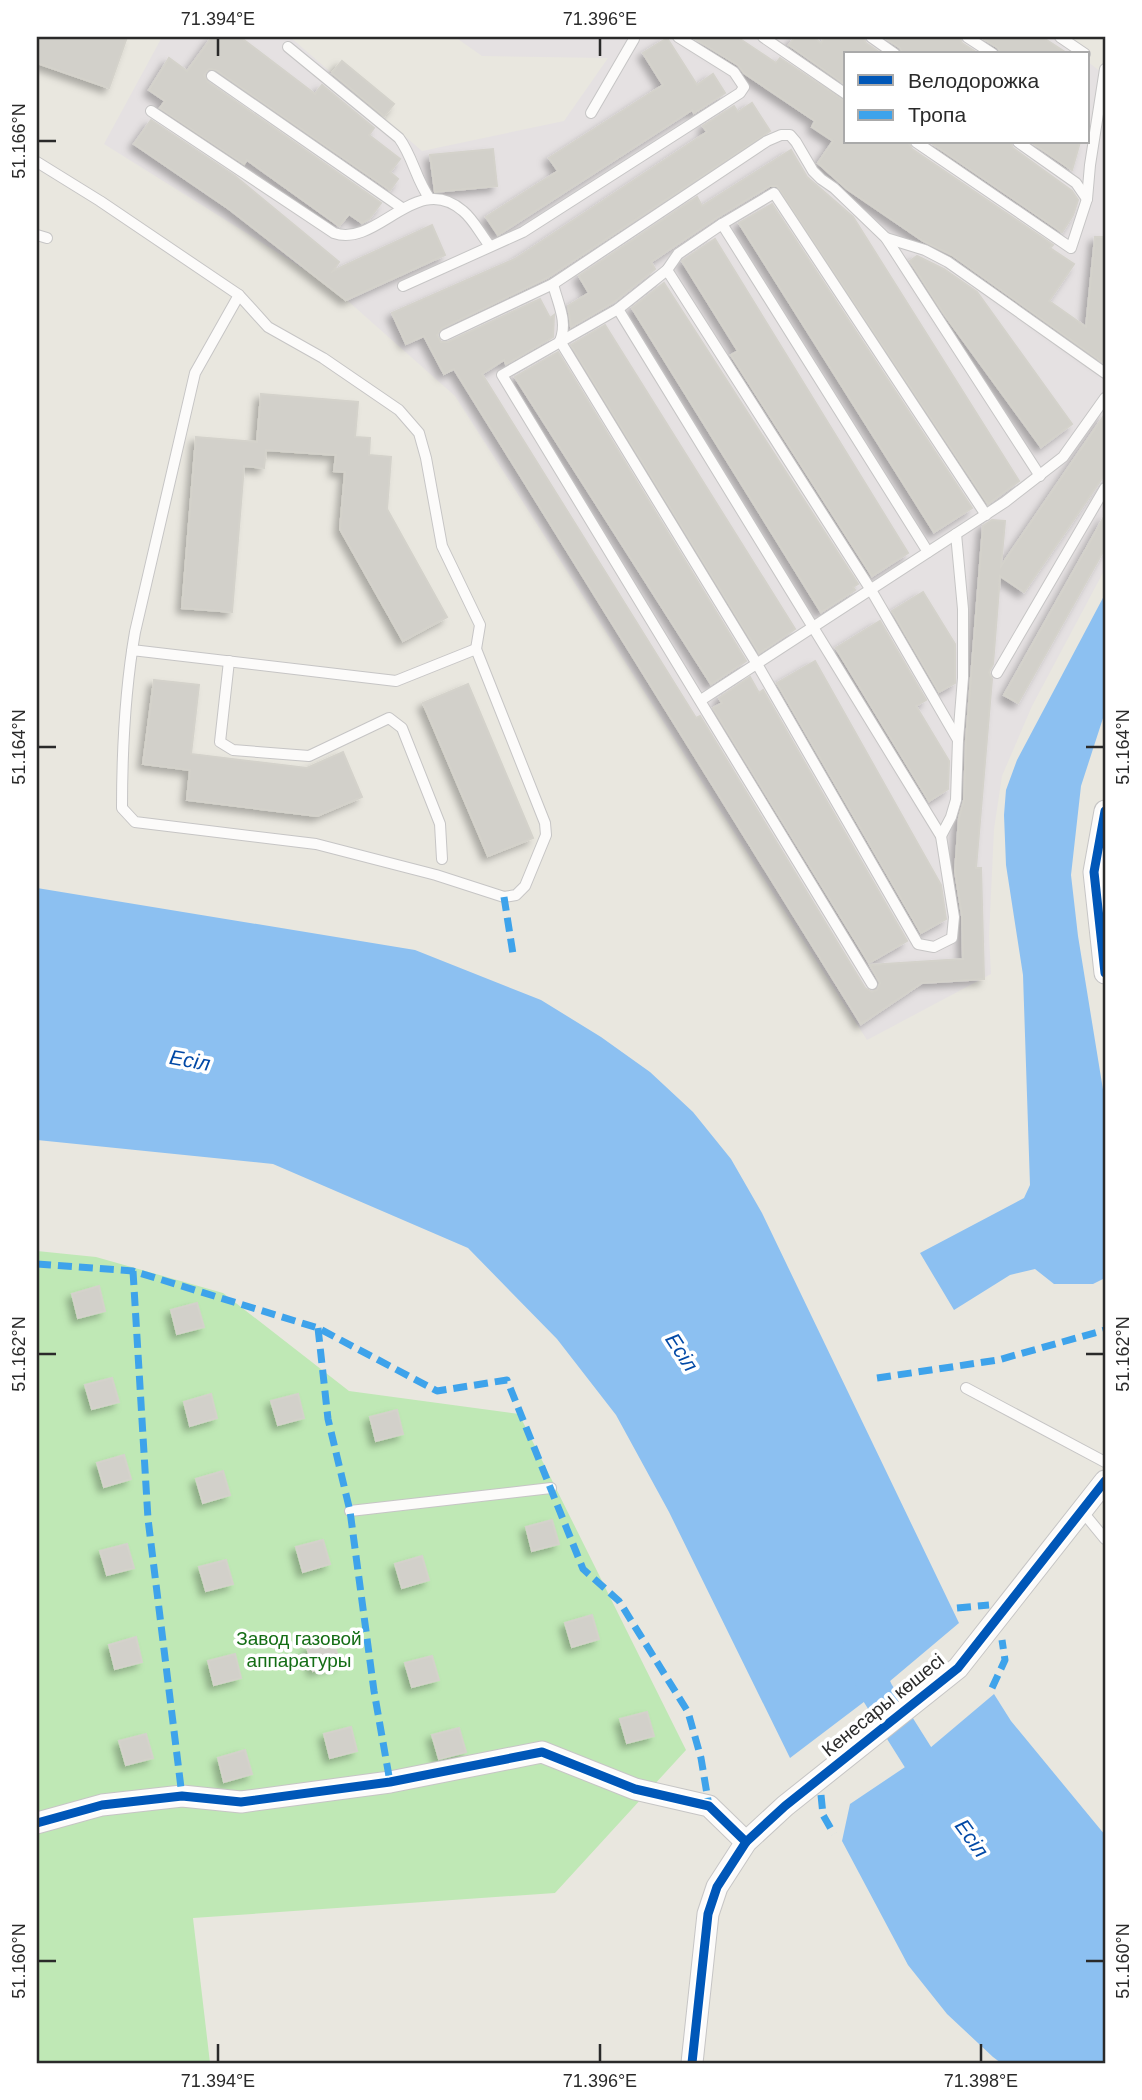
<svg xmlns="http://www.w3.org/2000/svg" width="1142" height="2100" viewBox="0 0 1142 2100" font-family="Arial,sans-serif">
	<defs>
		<filter id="shadow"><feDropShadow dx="-5" dy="5" stdDeviation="3.5" flood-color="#0004"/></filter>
	</defs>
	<rect width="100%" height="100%" fill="#e9e7df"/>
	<polygon fill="#e5e1e2" points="162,37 290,37 422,151 564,121 608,58 482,56 455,37 1051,37 1076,54 846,54 846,142 1088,142 1088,62 1105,75 1105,569 1032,706 1002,776 994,829 989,936 991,974 867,1040 455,396 331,286 104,144"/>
	<polygon fill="#bfe8b5" points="37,1251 96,1257 223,1293 349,1391 519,1414 686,1750 555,1893 193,1918 210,2063 37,2063"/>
	<g fill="#8cc0f1">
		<polygon points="1105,594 1105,712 1081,786 1071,875 1078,936 1105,1102 1105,1278 1093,1284 1054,1284 1035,1269 1010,1275 954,1310 920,1253 1024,1198 1030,1185 1023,975 1006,865 1004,815 1006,790 1017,760"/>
		<polygon points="37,888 415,950 541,1000 601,1037 650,1072 693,1112 731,1159 762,1213 959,1623 877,1692 790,1758 669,1512 616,1415 557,1339 468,1248 273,1164 37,1140"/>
		<polygon points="994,1694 1011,1721 1105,1835 1105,2063 1001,2063 993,2057 947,2014 908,1965 842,1841 850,1804 917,1759"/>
	</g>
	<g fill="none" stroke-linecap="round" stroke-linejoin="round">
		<polyline stroke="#8cc0f1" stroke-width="33" points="858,1650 877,1692 943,1797"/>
	</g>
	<g fill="#d2d0ca" stroke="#d4d2cb" stroke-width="2" filter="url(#shadow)">
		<polygon points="37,37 127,37 109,88 37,63"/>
		<polygon points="212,37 240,37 315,94 322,85 374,128 369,135 400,159 390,172 398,179 390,190 216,70 209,69 204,75 208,82 381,203 369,219 362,223 349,214 339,226 247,160 244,164 160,108 165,101 149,90 169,58 187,71"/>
		<polygon points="692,37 737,37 776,63 780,58 846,102 846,142 908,142 912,149 1053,245 1050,248 1074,264 1049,301 1086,327 1095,237 1105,237 1105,364 952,255 923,241 847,189 818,163 833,141 812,127 815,121 744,73 738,65"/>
		<polygon points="795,37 813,37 821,43 825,37 863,37 866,43 882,54 846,54 846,85 789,45"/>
		<polygon points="884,37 959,37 962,43 979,54 903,54 900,48"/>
		<polygon points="981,37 1042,37 1068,54 1001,54 998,48"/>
		<polygon points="667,38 697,85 713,74 725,93 694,113 692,110 498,235 486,217 558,171 549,158 663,85 643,53"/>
		<polygon points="342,61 394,104 384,116 332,73"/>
		<polygon points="752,103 770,131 547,278 442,328 437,335 441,342 448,342 540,299 550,318 554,315 553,337 506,364 504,360 482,374 696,718 700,716 865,988 872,992 877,990 880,983 870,965 963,959 962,916 955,871 959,818 964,800 966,740 983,526 992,520 1005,521 1001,566 1105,414 1105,474 1024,592 1000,576 993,664 989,672 992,679 976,868 981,868 984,979 922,983 861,1024 454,369 444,374 424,336 406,344 392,313 515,259 707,132 703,126 734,106 738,112"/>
		<polygon points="151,120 235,176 339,262 333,271 432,225 445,255 346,300 229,209 134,144"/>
		<polygon points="930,142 1010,142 1013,148 1072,191 1078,200 1073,215 1062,232"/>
		<polygon points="1031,142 1080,142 1072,170"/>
		<polygon points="493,149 497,186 435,192 430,155"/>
		<polygon points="791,150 807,177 853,217 1019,481 988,504 777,186 770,186 718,217 651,262 655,269 614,302 571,327 568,306 589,293 579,276 697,197 702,206"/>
		<polygon points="772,204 972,508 934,532 739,223"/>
		<polygon points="715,239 908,553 872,576 731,355 738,351 682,261"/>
		<polygon points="917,256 944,269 977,292 1072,424 1041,447 944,314 910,261"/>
		<polygon points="664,283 858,584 853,587 855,590 821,612 632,308"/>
		<polygon points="605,325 795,629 759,653 571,345"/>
		<polygon points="558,352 746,661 711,684 515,377"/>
		<polygon points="261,394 358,402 355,437 370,438 369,455 391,457 387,509 447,617 403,641 340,529 345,472 334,471 336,455 266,450 264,468 244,466 232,612 182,608 196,437 257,442"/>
		<polygon points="1105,515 1105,548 1018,703 1004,695"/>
		<polygon points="923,592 955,644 955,683 939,692 892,611"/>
		<polygon points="880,621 926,700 916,706 949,761 948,789 929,801 836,648"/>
		<polygon points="815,661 941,885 946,919 921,933 777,683"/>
		<polygon points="750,677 759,693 763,690 907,941 869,963 713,708 722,703 719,698"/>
		<polygon points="154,680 199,685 191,754 307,768 343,752 362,797 317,816 187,800 190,770 143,764"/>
		<polygon points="468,684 533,838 488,856 423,703"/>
		<polygon points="99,1286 105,1311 78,1318 72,1294"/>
		<polygon points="197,1303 204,1327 177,1334 171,1310"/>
		<polygon points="112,1378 119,1402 92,1409 85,1385"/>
		<polygon points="211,1394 217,1418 190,1426 184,1402"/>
		<polygon points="298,1394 304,1418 278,1425 271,1401"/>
		<polygon points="397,1410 403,1434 376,1441 370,1417"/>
		<polygon points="124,1455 131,1479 104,1487 97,1463"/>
		<polygon points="223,1471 230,1495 203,1503 196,1479"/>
		<polygon points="552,1520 559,1544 532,1551 526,1527"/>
		<polygon points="323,1540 330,1564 303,1572 296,1547"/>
		<polygon points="127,1544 134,1568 107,1575 100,1551"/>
		<polygon points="422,1556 429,1580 402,1588 395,1564"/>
		<polygon points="226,1560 233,1584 206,1591 199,1567"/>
		<polygon points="592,1615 599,1639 572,1647 565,1623"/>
		<polygon points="136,1637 142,1662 115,1669 109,1645"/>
		<polygon points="333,1640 340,1663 313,1671 307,1647"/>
		<polygon points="235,1654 241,1678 214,1685 208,1661"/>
		<polygon points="432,1656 439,1680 412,1687 405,1663"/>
		<polygon points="647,1712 654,1736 627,1743 620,1719"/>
		<polygon points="351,1727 357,1751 330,1758 324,1734"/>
		<polygon points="459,1728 466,1752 439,1759 432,1735"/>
		<polygon points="146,1734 153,1758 126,1765 119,1741"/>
		<polygon points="245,1750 252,1774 224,1782 218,1758"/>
	</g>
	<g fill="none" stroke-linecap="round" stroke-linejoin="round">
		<g stroke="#c6c5c5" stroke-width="12">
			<g id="service">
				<polyline points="763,37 846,94"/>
				<polyline points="871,37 895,54"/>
				<polyline points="967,37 993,54"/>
				<polyline points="1060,37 1085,54"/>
				<path d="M288,47L399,138C413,157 416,180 430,199"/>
				<polyline points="212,76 402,208"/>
				<path d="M151,111L334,233C378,248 416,170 463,211C474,220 481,235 490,246"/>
				<polyline points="591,113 634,39"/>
				<polyline points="916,142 1071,248 1087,199 1090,165 1105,69"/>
				<polyline points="1018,142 1076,183 1087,199"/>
				<polyline points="37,162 100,201 239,295 268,327 323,358 399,410 419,433 426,458 442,546 480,625 476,649"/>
				<polyline points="722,224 774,193 986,515"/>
				<polyline points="37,235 47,238"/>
				<polyline points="886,238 925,250 948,262 1105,373"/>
				<polyline points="667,270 871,590 958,740 956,800 951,817 941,836"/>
				<path d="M553,284C558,304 568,322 560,341"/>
				<polyline points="403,286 523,232 740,93 744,87 734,72 678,37"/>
				<polyline points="445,335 553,284 767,141 781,135 790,135 796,142 813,171 821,179 834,188 886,238 1040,476"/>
				<polyline points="560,341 757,664 918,944 934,947 952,938 954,917 941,836 618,309"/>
				<polyline points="956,534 963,609 963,678 958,740"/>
				<path d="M132,650L396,681L476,649L545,823L546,835L525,886L516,895L504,897L436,875L316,844L135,822L122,808C122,749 125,690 135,632L195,373L239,295"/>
				<polyline points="229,661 220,742 233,750 309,756 389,718 402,728 440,824 442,859"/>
				<polyline points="997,673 1105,488"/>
				<polyline points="701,700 1005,502 1063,457 1105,398"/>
				<polyline points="872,984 502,375 618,309 667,270 678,254 722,224 928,552"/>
				<polyline points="966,1388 1105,1462"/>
				<polyline points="350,1511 551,1488"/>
				<polyline points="1082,1511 1105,1539"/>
			</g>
		</g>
		<g stroke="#c6c5c5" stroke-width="23">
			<g id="minor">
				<polyline points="1105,811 1094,872 1105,973"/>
				<polyline points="37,1823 102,1805 182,1796 241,1802 390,1782 542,1752 635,1789 709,1806 746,1842"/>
				<polyline points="692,2063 708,1914 717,1887 746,1842 785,1806 958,1668 1105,1481"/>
			</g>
		</g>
		<use href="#service" stroke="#fcfbfa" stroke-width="10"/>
		<use href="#minor" stroke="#fcfbfa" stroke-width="21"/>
		<g stroke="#3ea3eb" stroke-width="7" stroke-dasharray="14 7" stroke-linecap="butt">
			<polyline points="504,897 513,954"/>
			<polyline points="37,1264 133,1271 318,1328 437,1391 507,1380 583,1569 619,1601 688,1712 701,1758 709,1806"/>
			<polyline points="133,1271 148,1519 182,1796"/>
			<polyline points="318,1328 328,1419 350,1511 374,1691 390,1782"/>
			<polyline points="877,1378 998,1360 1105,1330"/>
			<polyline points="957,1608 989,1605"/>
			<polyline points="992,1688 1005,1660 1002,1640"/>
			<polyline points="821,1795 823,1815 834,1834"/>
		</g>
		<g stroke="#fff" stroke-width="13">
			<g id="cycleway">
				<polyline points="1105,811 1094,872 1105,973"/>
				<polyline points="37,1823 102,1805 182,1796 241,1802 390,1782 542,1752 635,1789 709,1806 746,1842"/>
				<polyline points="692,2063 708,1914 717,1887 746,1842 785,1806 958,1668 1105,1481"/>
			</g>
		</g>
		<use href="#cycleway" stroke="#0057b8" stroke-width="9"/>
	</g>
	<path fill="none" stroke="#2a2a2a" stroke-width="2.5" d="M218,38V56M600,38V56M38,141H56M38,747H56M1086,747H1104M38,1354H56M1086,1354H1104M38,1961H56M1086,1961H1104M218,2044V2062M600,2044V2062M981,2044V2062"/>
	<g text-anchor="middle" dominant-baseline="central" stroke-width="7" stroke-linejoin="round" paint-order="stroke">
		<g font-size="19" fill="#146d15" stroke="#fff">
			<text x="299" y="1638">Завод газовой<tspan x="299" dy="22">аппаратуры</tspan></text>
		</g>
		<g font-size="19" fill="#2a2a2a" stroke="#fff">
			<text transform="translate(883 1705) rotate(-39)">Кенесары көшесі</text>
		</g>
		<g font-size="21" font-style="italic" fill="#0249a6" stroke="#fff">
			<text transform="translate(190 1060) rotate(10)">Есіл</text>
			<text transform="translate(682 1352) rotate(57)">Есіл</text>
			<text transform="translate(972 1838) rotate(54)">Есіл</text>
		</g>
	</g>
	<rect width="1142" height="2100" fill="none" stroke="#ffffff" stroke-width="77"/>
	<rect x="844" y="52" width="245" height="91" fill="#ffffff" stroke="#aaaaaa" stroke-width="2"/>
	<rect x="858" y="75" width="35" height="10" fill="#0057b8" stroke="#aaaaaa" stroke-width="2"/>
	<text x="908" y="88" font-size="21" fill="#2a2a2a">Велодорожка</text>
	<rect x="858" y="110" width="35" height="10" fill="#3ea3eb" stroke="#aaaaaa" stroke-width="2"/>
	<text x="908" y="122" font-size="21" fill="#2a2a2a">Тропа</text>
	<rect x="38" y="38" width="1066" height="2024" fill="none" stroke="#2a2a2a" stroke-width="2.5"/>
	<g font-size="18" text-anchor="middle" fill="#2a2a2a">
		<text x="218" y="25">71.394°E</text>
		<text x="600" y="25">71.396°E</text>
		<text transform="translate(19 141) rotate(-90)" y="6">51.166°N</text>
		<text transform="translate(19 747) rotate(-90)" y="6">51.164°N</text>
		<text transform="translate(1123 747) rotate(-90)" y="6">51.164°N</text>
		<text transform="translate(19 1354) rotate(-90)" y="6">51.162°N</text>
		<text transform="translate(1123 1354) rotate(-90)" y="6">51.162°N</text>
		<text transform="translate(19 1961) rotate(-90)" y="6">51.160°N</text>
		<text transform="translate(1123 1961) rotate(-90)" y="6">51.160°N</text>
		<text x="218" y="2087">71.394°E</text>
		<text x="600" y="2087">71.396°E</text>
		<text x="981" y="2087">71.398°E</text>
	</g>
</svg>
